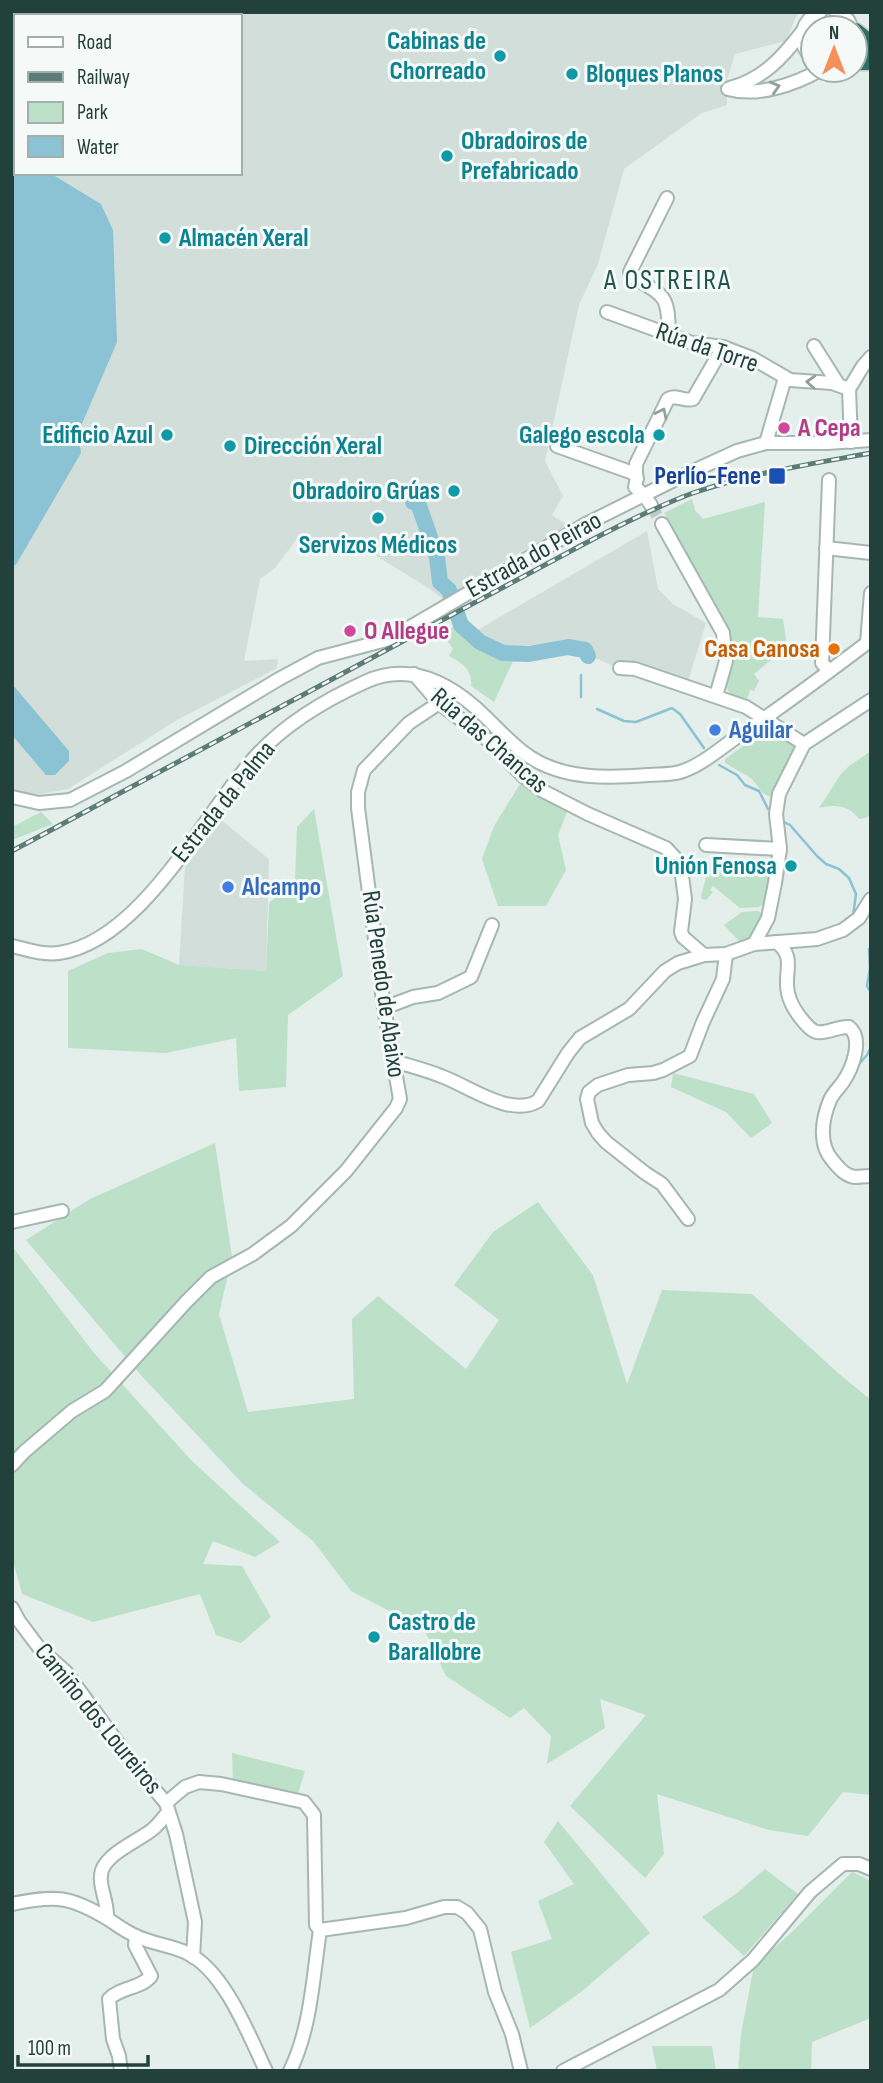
<svg xmlns="http://www.w3.org/2000/svg" width="883" height="2083" viewBox="0 0 883 2083" font-family="'Sofia Sans Condensed',sans-serif">
	<rect width="100%" height="100%" fill="#e4eeeb"/>
	<g fill="#d2deda">
		<polygon points="12,12 798,12 786,41 735,54 726,83 727,105 702,113 624,169 598,264 579,305 545,461 563,496 552,515 569,526 506,560 444,600 430,589 365,549 299,536 275,568 260,579 244,661 278,659 277,668 177,720 68,789 12,799 12,568 78,433 113,230 101,204 50,173 240,173 240,16 16,16 16,153 12,151"/>
		<polygon points="647,531 658,589 673,604 706,623 688,681 629,661 615,663 613,666 592,656 581,641 509,647 476,631"/>
		<polygon points="220,819 269,859 266,971 179,965 185,867"/>
	</g>
	<g fill="#bde0c9">
		<path d="M692,499L695,510L703,519L765,502L758,617L783,619L787,647L754,674L759,681L754,691L750,690L747,699L731,696C721,681 730,673 732,658C733,645 730,635 726,624L664,513Z"/>
		<path d="M455,625L484,650L514,659L494,702L471,686C473,670 461,662 449,656L453,649L444,635Z"/>
		<path d="M771,726L793,745C795,762 782,785 770,797L763,793L751,778L725,763V759Z"/>
		<path d="M871,751V815L865,818L859,819C850,805 833,804 819,808L841,774L849,766Z"/>
		<polygon points="520,784 567,812 558,835 566,870 546,906 498,906 482,859 494,826"/>
		<polygon points="314,809 343,976 288,1015 286,1087 239,1091 236,1038 166,1053 68,1048 68,971 108,953 142,949 179,965 266,971 269,903 295,882 297,827"/>
		<polygon points="41,812 53,824 12,840 12,827"/>
		<polygon points="711,859 770,869 765,903 759,907 740,908 713,886 710,890 713,892 706,900 702,899 701,896"/>
		<polygon points="758,911 763,914 763,918 750,941 743,945 724,925 742,912"/>
		<polygon points="673,1073 754,1094 772,1123 751,1138 726,1112 671,1087"/>
		<polygon points="215,1143 232,1257 219,1314 248,1412 354,1399 352,1319 378,1296 466,1369 499,1320 454,1285 493,1232 538,1202 593,1275 627,1384 662,1290 752,1294 838,1373 871,1400 871,1795 843,1792 808,1836 769,1830 657,1794 664,1854 645,1878 570,1806 646,1715 600,1699 605,1728 547,1764 551,1736 524,1708 510,1718 446,1676 424,1629 351,1591 313,1541 243,1484 139,1373 26,1240 90,1199"/>
		<polygon points="12,1246 94,1353 191,1460 280,1542 255,1557 213,1541 203,1564 242,1566 271,1617 241,1643 216,1635 200,1594 93,1622 22,1594 12,1557"/>
		<polygon points="232,1753 305,1771 297,1797 233,1783"/>
		<polygon points="558,1821 650,1933 581,1992 530,2028 511,1952 552,1939 538,1901 574,1884 544,1842"/>
		<polygon points="765,1869 798,1894 744,1956 702,1917 737,1893"/>
		<polygon points="852,1872 871,1881 871,2018 812,2042 811,2071 738,2071 741,2034 754,1966 792,1932"/>
		<polygon points="652,2046 712,2046 716,2071 657,2071"/>
	</g>
	<g fill="#8bc2d4">
		<polygon points="12,151 16,153 16,173 50,173 101,204 113,230 117,342 78,433 81,453 17,563 12,568"/>
		<polygon points="12,684 69,751 69,761 55,775 46,775 12,735"/>
	</g>
	<g fill="none" stroke-linecap="round" stroke-linejoin="round">
		<g stroke="#8bc2d4" stroke-width="2.5">
			<polyline points="581,675 581,697"/>
			<polyline points="597,709 624,721 636,722 672,708 680,714 704,748"/>
			<polyline points="719,765 737,775 745,785 759,791 768,809"/>
			<polyline points="784,822 790,825 817,856 826,864 839,869 849,878 856,894 853,916"/>
			<polyline points="869,949 870,968 867,986 871,993"/>
			<polyline points="859,1064 867,1055 871,1047"/>
		</g>
		<polyline stroke="#8bc2d4" stroke-width="16" points="413,502 418,503 437,557 440,582 449,590 461,625 480,642 503,653 529,654 568,647 585,650 588,656"/>
		<polyline stroke="#bdcbc8" stroke-width="12" stroke-dasharray="12 6" stroke-linecap="butt" points="651,505 662,524"/>
		<g stroke="#a6b7b3" stroke-width="16">
			<g id="minor">
				<polyline points="836,12 848,20 852,28"/>
				<path d="M813,58C796,44 800,21 820,12"/>
				<path d="M730,88C763,79 782,58 802,32"/>
				<path d="M728,89C757,97 794,85 820,70"/>
				<path d="M667,198L630,272L633,277C666,297 668,295 669,335"/>
				<polyline points="607,312 692,343 723,347 752,358 790,380 832,383 849,389"/>
				<polyline points="814,346 838,384"/>
				<polyline points="851,442 849,389 863,366 871,357"/>
				<polyline points="766,443 785,378"/>
				<polyline points="557,446 633,473 637,478 635,487 644,495 651,505"/>
				<path d="M636,475V464L668,399C677,394 684,402 693,399L723,347"/>
				<polyline points="662,524 723,633 726,661 716,696"/>
				<polyline points="826,548 871,553"/>
				<polyline points="867,643 871,593"/>
				<polyline points="620,668 635,669 746,707 804,744"/>
				<polyline points="829,671 822,663 829,480"/>
				<polyline points="414,674 439,703 488,740 523,776 543,791 588,814 666,848 678,861 681,868 685,899 681,932 683,937 704,955"/>
				<polyline points="12,797 39,803 70,800 126,771 279,679 318,658 390,639 586,524 678,478 737,451 766,443 827,443 871,440"/>
				<polyline points="706,845 780,849"/>
				<path d="M776,942C797,957 783,973 788,993C790,1003 797,1014 804,1022C807,1025 811,1031 817,1032C827,1034 838,1026 849,1027C864,1039 852,1069 843,1082C839,1088 833,1093 830,1100C822,1119 818,1145 833,1161C839,1168 845,1176 855,1177C860,1177 865,1176 871,1176"/>
				<polyline points="754,944 768,918 775,883 780,849 776,814 779,794 804,744 871,700"/>
				<path d="M12,946C28,950 43,955 59,953C142,941 204,813 256,756C286,723 325,700 365,682C406,663 444,680 476,708C494,724 510,744 530,757C565,780 609,778 648,775C659,774 670,775 680,772C700,766 717,751 734,739C781,708 826,674 871,640"/>
				<polyline points="384,1008 413,997 438,993 471,977 492,925"/>
				<path d="M394,1061C410,1066 426,1070 441,1076C467,1085 510,1118 538,1101L568,1053L580,1038L629,1009L665,971L678,963L704,955L726,954L754,944L817,939L843,930L859,918L871,899"/>
				<polyline points="688,1219 662,1184 645,1173 606,1142 598,1133 592,1123 587,1099 589,1092 598,1085 628,1075 653,1073 663,1070 690,1056 703,1022 723,979 726,954"/>
				<polyline points="12,1222 62,1211"/>
				<polyline points="12,1465 24,1452 72,1411 105,1391 186,1302 211,1277 253,1254 291,1226 346,1171 396,1108 400,1099 384,1008 358,808 358,792 364,770 409,723 439,703"/>
				<polyline points="12,1608 19,1621 40,1649 66,1672 134,1765 166,1803 176,1834 195,1922 193,1957"/>
				<polyline points="166,1803 185,1787 199,1782 221,1784 304,1802 314,1815 316,1925 320,1930 406,1918 444,1907 457,1907 467,1913 480,1929 495,1992 512,2034 521,2071"/>
				<path d="M12,1904C56,1895 70,1896 108,1919C117,1925 126,1932 136,1936C152,1944 171,1945 187,1953C224,1970 249,2035 266,2071"/>
				<path d="M107,1918C108,1901 99,1888 101,1875C102,1855 139,1841 153,1829C159,1824 163,1818 168,1812"/>
				<path d="M121,2071L119,2056L113,2039L109,1999C120,1987 141,1989 151,1976L135,1945L136,1936"/>
				<path d="M290,2071C311,2028 313,1977 320,1930"/>
				<polyline points="563,2071 719,1990 753,1960 810,1892 843,1864 859,1864 871,1869"/>
			</g>
		</g>
		<g stroke="#c1cac8" stroke-width="21">
			<g id="highway">
				<polyline points="855,32 871,45"/>
				<polyline points="855,61 871,61"/>
			</g>
		</g>
		<use href="#minor" stroke="#fff" stroke-width="12"/>
		<use href="#highway" stroke="#2d6e67" stroke-width="18"/>
		<g stroke="#5d7c77" stroke-width="5">
			<path id="rail" d="M12,851L582,545C618,526 655,507 693,493C751,473 811,464 871,453"/>
		</g>
		<use href="#rail" stroke="#f5faf8" stroke-width="2.5" stroke-dasharray="8" stroke-linecap="butt"/>
	</g>
	<defs><path id="oneway-chevron" d="M-2-3.5L2.5 0L-2 3.5" fill="none" stroke-width="1.6" stroke-linecap="round" stroke-linejoin="round" transform="scale(1.75)"/></defs>
	<g stroke="#91a09d">
		<use href="#oneway-chevron" transform="translate(775 87) rotate(-16)"/>
		<use href="#oneway-chevron" transform="translate(811 382) rotate(-177)"/>
		<use href="#oneway-chevron" transform="translate(662 413) rotate(-64)"/>
	</g>
	<g fill="#0f9aa8" stroke="#f5faf8" stroke-width="2.5">
		<circle cx="500" cy="56" r="7"/>
		<circle cx="572" cy="74" r="7"/>
		<circle cx="447" cy="156" r="7"/>
		<circle cx="165" cy="238" r="7"/>
		<circle cx="167" cy="435" r="7"/>
		<circle cx="659" cy="435" r="7"/>
		<circle cx="230" cy="446" r="7"/>
		<circle cx="454" cy="491" r="7"/>
		<circle cx="378" cy="518" r="7"/>
		<circle cx="791" cy="866" r="7"/>
		<circle cx="374" cy="1637" r="7"/>
	</g>
	<g fill="#d1479c" stroke="#f5faf8" stroke-width="2.5">
		<circle cx="784" cy="428" r="7"/>
		<circle cx="350" cy="631" r="7"/>
	</g>
	<rect fill="#1a4fb4" stroke="#f5faf8" stroke-width="2.5" x="768" y="467" width="18" height="18" rx="3.5"/>
	<circle fill="#e8710a" stroke="#f5faf8" stroke-width="2.5" cx="834" cy="649" r="7"/>
	<g fill="#3f7fe0" stroke="#f5faf8" stroke-width="2.5">
		<circle cx="715" cy="730" r="7"/>
		<circle cx="228" cy="887" r="7"/>
	</g>
	<g text-anchor="middle" dominant-baseline="central" stroke-width="6" stroke-linejoin="round" paint-order="stroke">
		<g font-size="26" font-weight="bold" fill="#0d838f" stroke="#f5faf8" text-anchor="end">
			<text x="486" y="41">Cabinas de<tspan x="486" dy="30">Chorreado</tspan></text>
			<text x="586" y="74" text-anchor="start">Bloques Planos</text>
			<text x="461" y="141" text-anchor="start">Obradoiros de<tspan x="461" dy="30">Prefabricado</tspan></text>
			<text x="179" y="238" text-anchor="start">Almacén Xeral</text>
			<text x="153" y="435">Edificio Azul</text>
			<text x="645" y="435">Galego escola</text>
			<text x="244" y="446" text-anchor="start">Dirección Xeral</text>
			<text x="440" y="491">Obradoiro Grúas</text>
			<text x="378" y="545" text-anchor="middle">Servizos Médicos</text>
			<text x="777" y="866">Unión Fenosa</text>
			<text x="388" y="1622" text-anchor="start">Castro de<tspan x="388" dy="30">Barallobre</tspan></text>
		</g>
		<g font-size="26" fill="#23413b" stroke="#f5faf8">
			<text transform="translate(707 348) rotate(19)">Rúa da Torre</text>
			<text transform="translate(534 555) rotate(-29)">Estrada do Peirao</text>
			<text transform="translate(489 741) rotate(41)">Rúa das Chancas</text>
			<text transform="translate(224 802) rotate(-51)">Estrada da Palma</text>
			<text transform="translate(383 984) rotate(82)">Rúa Penedo de Abaixo</text>
			<text transform="translate(98 1719) rotate(51)">Camiño dos Loureiros</text>
		</g>
		<g font-size="26" font-weight="bold" fill="#b23c85" stroke="#f5faf8" text-anchor="start">
			<text x="798" y="428">A Cepa</text>
			<text x="364" y="631">O Allegue</text>
		</g>
		<g font-size="26" font-weight="bold" fill="#164399" stroke="#f5faf8" text-anchor="end">
			<text x="761" y="476">Perlío-Fene</text>
		</g>
		<g font-size="26" font-weight="bold" fill="#c56008" stroke="#f5faf8" text-anchor="end">
			<text x="820" y="649">Casa Canosa</text>
		</g>
		<g font-size="26" font-weight="bold" fill="#366cbe" stroke="#f5faf8" text-anchor="start">
			<text x="729" y="730">Aguilar</text>
			<text x="242" y="887">Alcampo</text>
		</g>
		<g font-size="28" letter-spacing="2" fill="#1e544c" stroke="#f5faf8">
			<text x="668" y="280">A OSTREIRA</text>
		</g>
	</g>
	<rect width="883" height="2083" fill="none" stroke="#23413b" stroke-width="28"/>
	<rect x="14" y="14" width="228" height="161" fill="#f5faf8" stroke="#a1b0ac" stroke-width="2"/>
	<rect x="28" y="37" width="35" height="10" fill="#ffffff" stroke="#a1b0ac" stroke-width="2"/>
	<text x="77" y="49" font-size="21" fill="#23413b">Road</text>
	<rect x="28" y="72" width="35" height="10" fill="#5d7c77" stroke="#a1b0ac" stroke-width="2"/>
	<text x="77" y="84" font-size="21" fill="#23413b">Railway</text>
	<rect x="28" y="102" width="35" height="21" fill="#bde0c9" stroke="#a1b0ac" stroke-width="2"/>
	<text x="77" y="119" font-size="21" fill="#23413b">Park</text>
	<rect x="28" y="136" width="35" height="21" fill="#8bc2d4" stroke="#a1b0ac" stroke-width="2"/>
	<text x="77" y="154" font-size="21" fill="#23413b">Water</text>
	<g transform="translate(834 49)"><circle r="33" fill="#f5faf8" stroke="#a1b0ac" stroke-width="2"/>
	<path d="M0-5L12 26L0 18L-12 26Z" fill="#f6905b"/>
	<text y="-10" font-size="19" font-weight="bold" text-anchor="middle" fill="#23413b">N</text>
	</g>
	<path d="M18 2055v10h130v-10" fill="none" stroke="#23413b" stroke-width="3.5"/>
	<text x="28" y="2055" font-size="21" fill="#23413b" stroke="#f5faf8" stroke-width="5" paint-order="stroke">100 m</text>
</svg>
